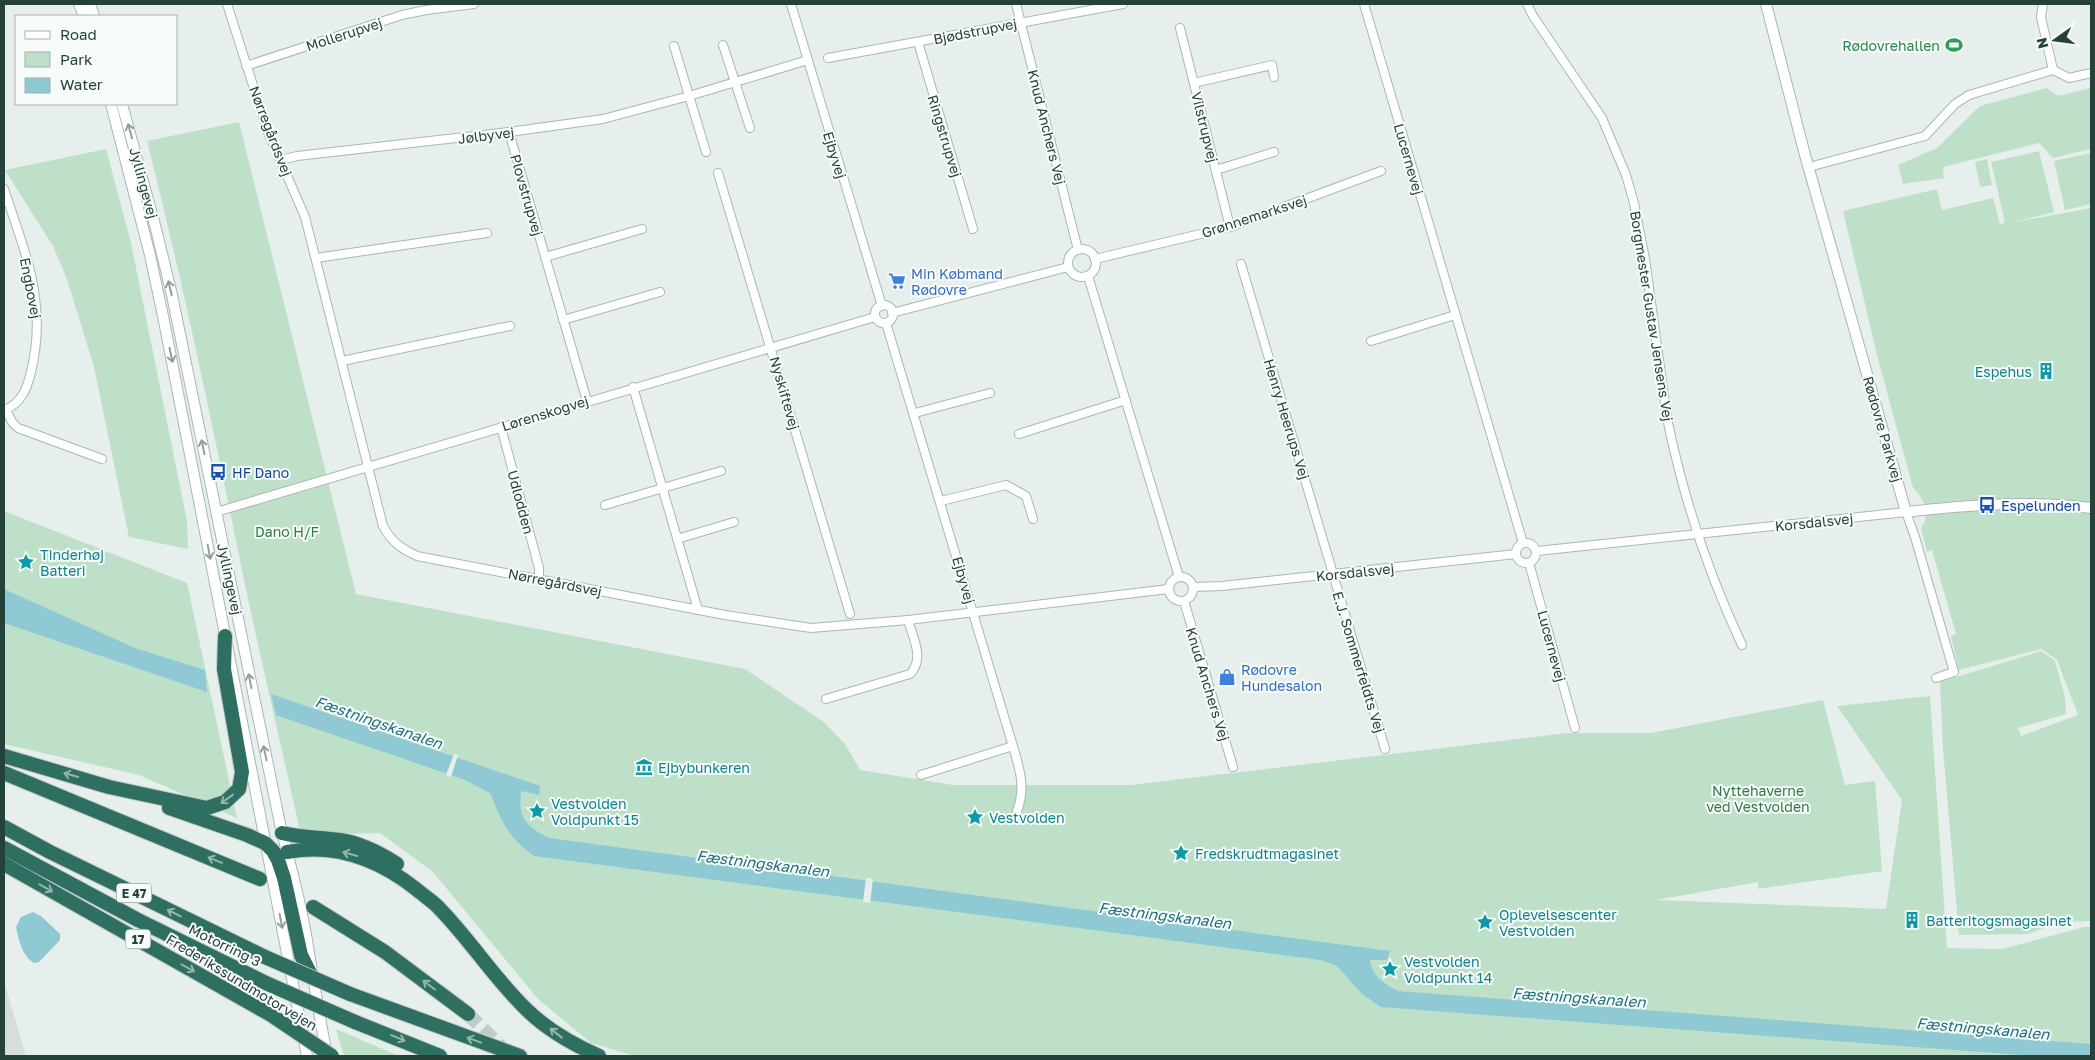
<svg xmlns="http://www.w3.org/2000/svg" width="2095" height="1060" viewBox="0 0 2095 1060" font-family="'Golos Text',sans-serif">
	<rect width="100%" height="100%" fill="#e6efeb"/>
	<polygon fill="#d4dfda" points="4,981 26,1056 4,1056"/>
	<g fill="#bfe0c8">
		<polygon points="2047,88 2058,96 2091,88 2091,149 2053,158 2039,143 1943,167 1944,178 1903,184 1898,165 1937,148 1980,106"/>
		<path d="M239,122L356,594L745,669L824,722L845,744L860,770L953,785H1131L1568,733H1651L1823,700L1845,785L1875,781L1882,871L1758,889V882L1656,900L1886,909L1902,800L1837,706L1930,696L1947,948L2002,949L2084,927H2091V1056H635L591,1043L538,999L433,872L380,833L301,835C282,750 262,665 244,580C214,433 184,286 147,141Z"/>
		<polygon points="106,149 131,243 187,521 188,549 129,537 94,367 67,279 53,246 5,170"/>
		<path d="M2039,151L2054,212L2010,223L2091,208V921L2059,922L2028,934L1959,935L1943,749L1940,682L2041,651L2055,661L2065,697L2066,714L2018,728L2021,736L2078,715L2057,660L2041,649L1959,670L1951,636L1956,634L1932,550L1927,552L1921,528C1931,515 1925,499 1913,488L1877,355L1843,211L1937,189L1942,210L1993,198L2000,224L2005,223L1991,162Z"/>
		<polygon points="2091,153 2091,204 2065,210 2054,161"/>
		<polygon points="1987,159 1992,185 1980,187 1975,162"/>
		<polygon points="4,511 187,583 237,818 139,775 4,744"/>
		<polygon points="336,1029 399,1056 344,1056"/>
	</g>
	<g fill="#8ec9d4">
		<polygon points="4,589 135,648 205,670 207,692 4,623"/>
		<path d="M271,694L540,786L539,795L521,791C518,819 525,825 549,838L1390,951L1387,960H1370C1373,977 1383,983 1398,991L2091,1044V1056H2034L1381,1007L1362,994L1337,966L1320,960L534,856C508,837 502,822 490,793L465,780L276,715Z"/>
		<path d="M33,912L41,916L60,934V940L39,962L34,963C22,956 19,940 16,927L21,917Z"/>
	</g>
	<g fill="#e6efeb">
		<polygon points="454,754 458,755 451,777 446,775"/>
		<polygon points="866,878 873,879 870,903 863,902"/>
	</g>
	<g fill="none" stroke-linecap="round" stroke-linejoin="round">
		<polyline stroke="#bfccc8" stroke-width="14" stroke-dasharray="14 7" stroke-linecap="butt" points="468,1014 504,1050"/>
		<g stroke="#a8b8b2" stroke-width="10">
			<g id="minor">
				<path d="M227,4L268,132L305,217L383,526C391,541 400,548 417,556L725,615L811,628L908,620L1169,589"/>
				<polyline points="791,4 882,306"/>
				<polyline points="1016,4 1078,250"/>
				<polyline points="1364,4 1523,543"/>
				<path d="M1527,4L1533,16L1602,118L1626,175L1634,203L1645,259L1667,418C1683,496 1708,573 1742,645"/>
				<polyline points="2043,4 2041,17 2053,70"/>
				<polyline points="1180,28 1230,227"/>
				<polyline points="918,42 973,229"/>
				<polyline points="723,45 750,128"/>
				<polyline points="674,46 706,152"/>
				<polyline points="828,58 1123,4"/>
				<polyline points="246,66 402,15 426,10 474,4"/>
				<polyline points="1194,83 1272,65 1274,77"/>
				<polyline points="509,132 587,401"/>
				<polyline points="281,160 297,156 509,132 603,119 689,96 808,60"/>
				<polyline points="1809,167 1925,136 1955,104 1969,95 2053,70 2069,78 2091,73"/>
				<polyline points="1216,170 1274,152"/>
				<polyline points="718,173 850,614"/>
				<path d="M4,189C25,253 48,303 31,372C27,389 21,404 4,410"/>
				<circle cx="1082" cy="263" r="14"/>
				<polyline points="545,257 642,229"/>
				<polyline points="316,258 487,233"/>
				<polyline points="1095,259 1230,227 1381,171"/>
				<polyline points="1241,264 1385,749"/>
				<polyline points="1088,276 1179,577"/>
				<circle cx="884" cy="314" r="9"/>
				<polyline points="892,313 1068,267"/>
				<polyline points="563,320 660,292"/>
				<path d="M886,323L1015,753C1021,774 1025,790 1017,811"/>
				<polyline points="1371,341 1455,315"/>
				<polyline points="342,361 510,326"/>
				<polyline points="633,387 698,610"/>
				<polyline points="6,410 12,422 18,428 102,459"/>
				<polyline points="915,413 990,393"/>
				<polyline points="501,427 539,568 539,578"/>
				<polyline points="1019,434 1126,400"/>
				<polyline points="941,501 1006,485 1026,496 1033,519"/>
				<polyline points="605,505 721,471"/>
				<polyline points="216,512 875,317"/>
				<polyline points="677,539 734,522"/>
				<circle cx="1526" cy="553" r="10"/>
				<polyline points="1537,551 1906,512 1915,537 1954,672 1936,678"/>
				<polyline points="1529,563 1575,728"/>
				<circle cx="1181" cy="589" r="12"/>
				<polyline points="1193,587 1222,586 1516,554"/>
				<polyline points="1184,601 1233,767"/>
				<path d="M826,699L910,674C925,659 913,638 908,620"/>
				<polyline points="921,775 1013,746"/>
			</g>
		</g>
		<g stroke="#a8b8b2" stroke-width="12">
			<g id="tertiary">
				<polyline points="79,4 84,16"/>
				<polyline points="90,4 94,16"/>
				<path d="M1766,4L1805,155L1906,512C1968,505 2029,500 2091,508"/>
				<polyline points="111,104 150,255 163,316 307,1056"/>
				<path d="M122,104L156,229L172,295L280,824C290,865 302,905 308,947C314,983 320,1019 327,1056"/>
			</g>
		</g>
		<g stroke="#c2cac8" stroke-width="16">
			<g id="motorway">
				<polyline points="4,756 109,787 207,808 225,802 239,789 242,772 224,669 225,636"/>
				<polyline points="4,773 260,879"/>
				<polyline points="169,808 247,835 265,843 273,851 278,860 284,878 301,955 311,975"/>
				<polyline points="4,827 50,852 265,957"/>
				<path d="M282,833C301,838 320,837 340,840C360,843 380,853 397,864"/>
				<polyline points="4,848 138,920 268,984"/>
				<path d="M287,852C336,843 378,859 416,889C423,895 431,900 437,906C469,938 493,977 526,1009C547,1030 572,1044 599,1056"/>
				<polyline points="4,864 271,1015"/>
				<polyline points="313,907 385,952 468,1014"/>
				<polyline points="350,994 520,1056"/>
				<polyline points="355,1022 440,1056"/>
			</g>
		</g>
		<use href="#minor" stroke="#fff" stroke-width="8"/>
		<use href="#tertiary" stroke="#fff" stroke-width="10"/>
		<use href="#motorway" stroke="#2f6f62" stroke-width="14"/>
		<g stroke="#c2cac8" stroke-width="16" stroke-linecap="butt">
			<g id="motorway-bridge">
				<polyline points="265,957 350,994"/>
				<polyline points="268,984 355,1022"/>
				<polyline points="271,1015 332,1056"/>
			</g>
		</g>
		<use href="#motorway-bridge" stroke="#2f6f62" stroke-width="14"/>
	</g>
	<defs><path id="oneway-shaft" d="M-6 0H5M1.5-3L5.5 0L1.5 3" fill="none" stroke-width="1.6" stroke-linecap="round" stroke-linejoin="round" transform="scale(1.25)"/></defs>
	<g stroke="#92a09c">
		<use href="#oneway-shaft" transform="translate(130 131) rotate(-106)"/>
		<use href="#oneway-shaft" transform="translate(170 288) rotate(-103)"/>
		<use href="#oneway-shaft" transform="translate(171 355) rotate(78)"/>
		<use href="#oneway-shaft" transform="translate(203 447) rotate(-101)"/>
		<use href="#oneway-shaft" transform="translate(209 552) rotate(79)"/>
		<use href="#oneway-shaft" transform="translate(250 681) rotate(-101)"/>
		<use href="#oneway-shaft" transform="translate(265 753) rotate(-102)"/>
		<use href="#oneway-shaft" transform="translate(281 921) rotate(79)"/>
	</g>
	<g stroke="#93b5ae">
		<use href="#oneway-shaft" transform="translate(71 775) rotate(-164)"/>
		<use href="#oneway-shaft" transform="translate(227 799) rotate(144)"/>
		<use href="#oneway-shaft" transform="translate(350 854) rotate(-165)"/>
		<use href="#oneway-shaft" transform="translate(215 860) rotate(-158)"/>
		<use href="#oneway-shaft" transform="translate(46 888) rotate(29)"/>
		<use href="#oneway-shaft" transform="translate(174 913) rotate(-154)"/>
		<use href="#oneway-shaft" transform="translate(188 968) rotate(29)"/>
		<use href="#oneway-shaft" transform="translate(429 985) rotate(-143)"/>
		<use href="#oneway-shaft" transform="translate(556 1033) rotate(-142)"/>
		<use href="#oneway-shaft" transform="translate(398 1038) rotate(23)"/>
		<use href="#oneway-shaft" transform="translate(474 1040) rotate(-160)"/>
	</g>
	<defs>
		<g id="stadium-bare" transform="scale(1.35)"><path d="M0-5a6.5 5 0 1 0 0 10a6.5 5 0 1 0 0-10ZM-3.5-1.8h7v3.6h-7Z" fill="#2e9e5b" stroke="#f7fbf9" stroke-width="2.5" paint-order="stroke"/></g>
		<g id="supermarket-bare" transform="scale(1.35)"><path d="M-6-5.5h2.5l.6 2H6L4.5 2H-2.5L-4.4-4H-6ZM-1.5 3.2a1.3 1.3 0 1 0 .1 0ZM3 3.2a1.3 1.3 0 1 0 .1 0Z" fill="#3f7fe0" stroke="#f7fbf9" stroke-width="2.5" paint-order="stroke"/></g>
		<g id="building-bare" transform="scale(1.35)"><path d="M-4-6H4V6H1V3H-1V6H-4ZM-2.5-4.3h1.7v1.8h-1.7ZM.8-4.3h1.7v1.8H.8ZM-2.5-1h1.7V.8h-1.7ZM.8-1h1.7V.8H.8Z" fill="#0f9aa8" stroke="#f7fbf9" stroke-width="2.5" paint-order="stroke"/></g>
		<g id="bus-bare" transform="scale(1.35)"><path d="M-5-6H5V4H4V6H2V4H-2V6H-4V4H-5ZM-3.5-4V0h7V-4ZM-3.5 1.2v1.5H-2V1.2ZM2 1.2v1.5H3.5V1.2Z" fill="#1a4fb4" stroke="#f7fbf9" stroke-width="2.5" paint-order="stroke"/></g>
		<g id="sight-bare" transform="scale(1.35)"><path d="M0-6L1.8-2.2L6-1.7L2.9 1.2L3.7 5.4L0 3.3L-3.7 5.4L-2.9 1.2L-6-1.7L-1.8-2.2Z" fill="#0f9aa8" stroke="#f7fbf9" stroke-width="2.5" paint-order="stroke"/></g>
		<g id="shop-bare" transform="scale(1.35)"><path d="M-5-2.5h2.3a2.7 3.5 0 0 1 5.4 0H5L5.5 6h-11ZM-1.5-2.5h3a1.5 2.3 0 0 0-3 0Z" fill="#3f7fe0" stroke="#f7fbf9" stroke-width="2.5" paint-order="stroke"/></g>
		<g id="museum-bare" transform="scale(1.35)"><path d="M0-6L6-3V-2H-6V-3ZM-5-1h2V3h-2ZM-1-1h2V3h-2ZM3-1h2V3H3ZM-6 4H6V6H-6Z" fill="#0f9aa8" stroke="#f7fbf9" stroke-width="2.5" paint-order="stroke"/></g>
	</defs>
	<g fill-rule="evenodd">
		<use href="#stadium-bare" x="1954" y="45"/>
		<use href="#supermarket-bare" x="897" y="281"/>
		<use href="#building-bare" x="2046" y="371"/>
		<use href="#bus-bare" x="218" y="472"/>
		<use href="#bus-bare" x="1987" y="505"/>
		<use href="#sight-bare" x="26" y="562"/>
		<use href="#shop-bare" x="1227" y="677"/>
		<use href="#museum-bare" x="644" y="767"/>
		<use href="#sight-bare" x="537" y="811"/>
		<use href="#sight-bare" x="975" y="817"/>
		<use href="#sight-bare" x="1181" y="853"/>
		<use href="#building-bare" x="1912" y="920"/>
		<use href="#sight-bare" x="1485" y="922"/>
		<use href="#sight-bare" x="1390" y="969"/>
	</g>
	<g text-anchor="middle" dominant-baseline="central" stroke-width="4" stroke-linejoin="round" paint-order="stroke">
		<g fill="#f7fbf9" stroke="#637a73" stroke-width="1">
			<rect x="116.5" y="883.5" width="35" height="19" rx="4"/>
			<rect x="125.5" y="929.5" width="25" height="19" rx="4"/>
		</g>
		<g font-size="12" font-weight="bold" fill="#24423a">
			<text x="134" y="893">E 47</text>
			<text x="138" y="939">17</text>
		</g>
		<g font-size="14" fill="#24423a" stroke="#f7fbf9">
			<text transform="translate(975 31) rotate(-11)">Bjødstrupvej</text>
			<text transform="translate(344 34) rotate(-18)">Mollerupvej</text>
			<text transform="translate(1047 127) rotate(76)">Knud Anchers Vej</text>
			<text transform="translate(1205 127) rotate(76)">Vilstrupvej</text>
			<text transform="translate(271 131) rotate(69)">Nørregårdsvej</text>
			<text transform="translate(486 135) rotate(-7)">Jølbyvej</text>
			<text transform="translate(945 136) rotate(73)">Ringstrupvej</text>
			<text transform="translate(835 155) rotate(73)">Ejbyvej</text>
			<text transform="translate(1409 159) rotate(74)">Lucernevej</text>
			<text transform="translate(144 183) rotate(75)">Jyllingevej</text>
			<text transform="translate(527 195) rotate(74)">Plovstrupvej</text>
			<text transform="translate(1254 216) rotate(-18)">Grønnemarksvej</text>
			<text transform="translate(31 288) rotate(79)">Engbovej</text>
			<text transform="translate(1652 316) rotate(81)">Borgmester Gustav Jensens Vej</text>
			<text transform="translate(785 393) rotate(74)">Nyskiftevej</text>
			<text transform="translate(545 413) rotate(-17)">Lørenskogvej</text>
			<text transform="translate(1287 419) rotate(73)">Henry Heerups Vej</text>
			<text transform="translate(1883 429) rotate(74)">Rødovre Parkvej</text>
			<text transform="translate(521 502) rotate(75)">Udlodden</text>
			<text transform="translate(1814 522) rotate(-6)">Korsdalsvej</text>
			<text transform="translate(1355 572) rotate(-6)">Korsdalsvej</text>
			<text transform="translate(230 579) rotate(78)">Jyllingevej</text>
			<text transform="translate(964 580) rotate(74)">Ejbyvej</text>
			<text transform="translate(555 582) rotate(11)">Nørregårdsvej</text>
			<text transform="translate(1552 646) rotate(75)">Lucernevej</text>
			<text transform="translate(1359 662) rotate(73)">E.J. Sommerfeldts Vej</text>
			<text transform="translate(1208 684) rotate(73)">Knud Anchers Vej</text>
			<text transform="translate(225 945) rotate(26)">Motorring 3</text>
			<text transform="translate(242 982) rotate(31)">Frederikssundmotorvejen</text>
		</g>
		<g font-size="14" fill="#27864d" stroke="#f7fbf9" text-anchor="end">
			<text x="1940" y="45">Rødovrehallen</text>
		</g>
		<g font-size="14" fill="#366cbe" stroke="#f7fbf9" text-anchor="start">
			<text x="911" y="273">Min Købmand<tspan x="911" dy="16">Rødovre</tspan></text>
			<text x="1241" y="669">Rødovre<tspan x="1241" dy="16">Hundesalon</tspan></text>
		</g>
		<g font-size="14" fill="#0d838f" stroke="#f7fbf9" text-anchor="start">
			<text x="2032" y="371" text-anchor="end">Espehus</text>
			<text x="40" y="554">Tinderhøj<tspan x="40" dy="16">Batteri</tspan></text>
			<text x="658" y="767">Ejbybunkeren</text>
			<text x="551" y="803">Vestvolden<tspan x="551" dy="16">Voldpunkt 15</tspan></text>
			<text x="989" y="817">Vestvolden</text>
			<text x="1195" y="853">Fredskrudtmagasinet</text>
			<text x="1499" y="914">Oplevelsescenter<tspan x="1499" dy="16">Vestvolden</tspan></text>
			<text x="1926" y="920">Batteritogsmagasinet</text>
			<text x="1404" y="961">Vestvolden<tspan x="1404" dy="16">Voldpunkt 14</tspan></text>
		</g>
		<g font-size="14" fill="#164399" stroke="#f7fbf9" text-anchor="start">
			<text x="232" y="472">HF Dano</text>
			<text x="2001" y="505">Espelunden</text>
		</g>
		<g font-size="14" fill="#2d7a4b" stroke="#f7fbf9">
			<text x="287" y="531">Dano H/F</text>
			<text x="1758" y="790">Nyttehaverne<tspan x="1758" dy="16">ved Vestvolden</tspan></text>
		</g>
		<g font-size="15" font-style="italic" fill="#1c6f80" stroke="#f7fbf9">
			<text transform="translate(379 722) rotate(19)">Fæstningskanalen</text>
			<text transform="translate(763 863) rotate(7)">Fæstningskanalen</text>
			<text transform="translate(1165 915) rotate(7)">Fæstningskanalen</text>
			<text transform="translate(1579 997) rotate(4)">Fæstningskanalen</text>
			<text transform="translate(1983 1028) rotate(5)">Fæstningskanalen</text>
		</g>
	</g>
	<rect width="2095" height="1060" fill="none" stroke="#24423a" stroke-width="10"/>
	<rect x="15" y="15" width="162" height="90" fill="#f7fbf9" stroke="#a3b1ad"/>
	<rect x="25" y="31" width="25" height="8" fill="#ffffff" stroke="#a3b1ad"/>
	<text x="60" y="40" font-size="15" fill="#24423a">Road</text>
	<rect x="25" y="52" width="25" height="15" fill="#bfe0c8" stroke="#a3b1ad"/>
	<text x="60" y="65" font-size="15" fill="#24423a">Park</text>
	<rect x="25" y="78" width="25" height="15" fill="#8ec9d4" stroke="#a3b1ad"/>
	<text x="60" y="90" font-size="15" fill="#24423a">Water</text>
	<g transform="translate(2055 40) rotate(256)" stroke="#f7fbf9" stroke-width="4" paint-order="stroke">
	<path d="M0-4L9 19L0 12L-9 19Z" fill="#24423a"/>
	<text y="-8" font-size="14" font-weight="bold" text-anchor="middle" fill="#24423a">N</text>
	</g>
</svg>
